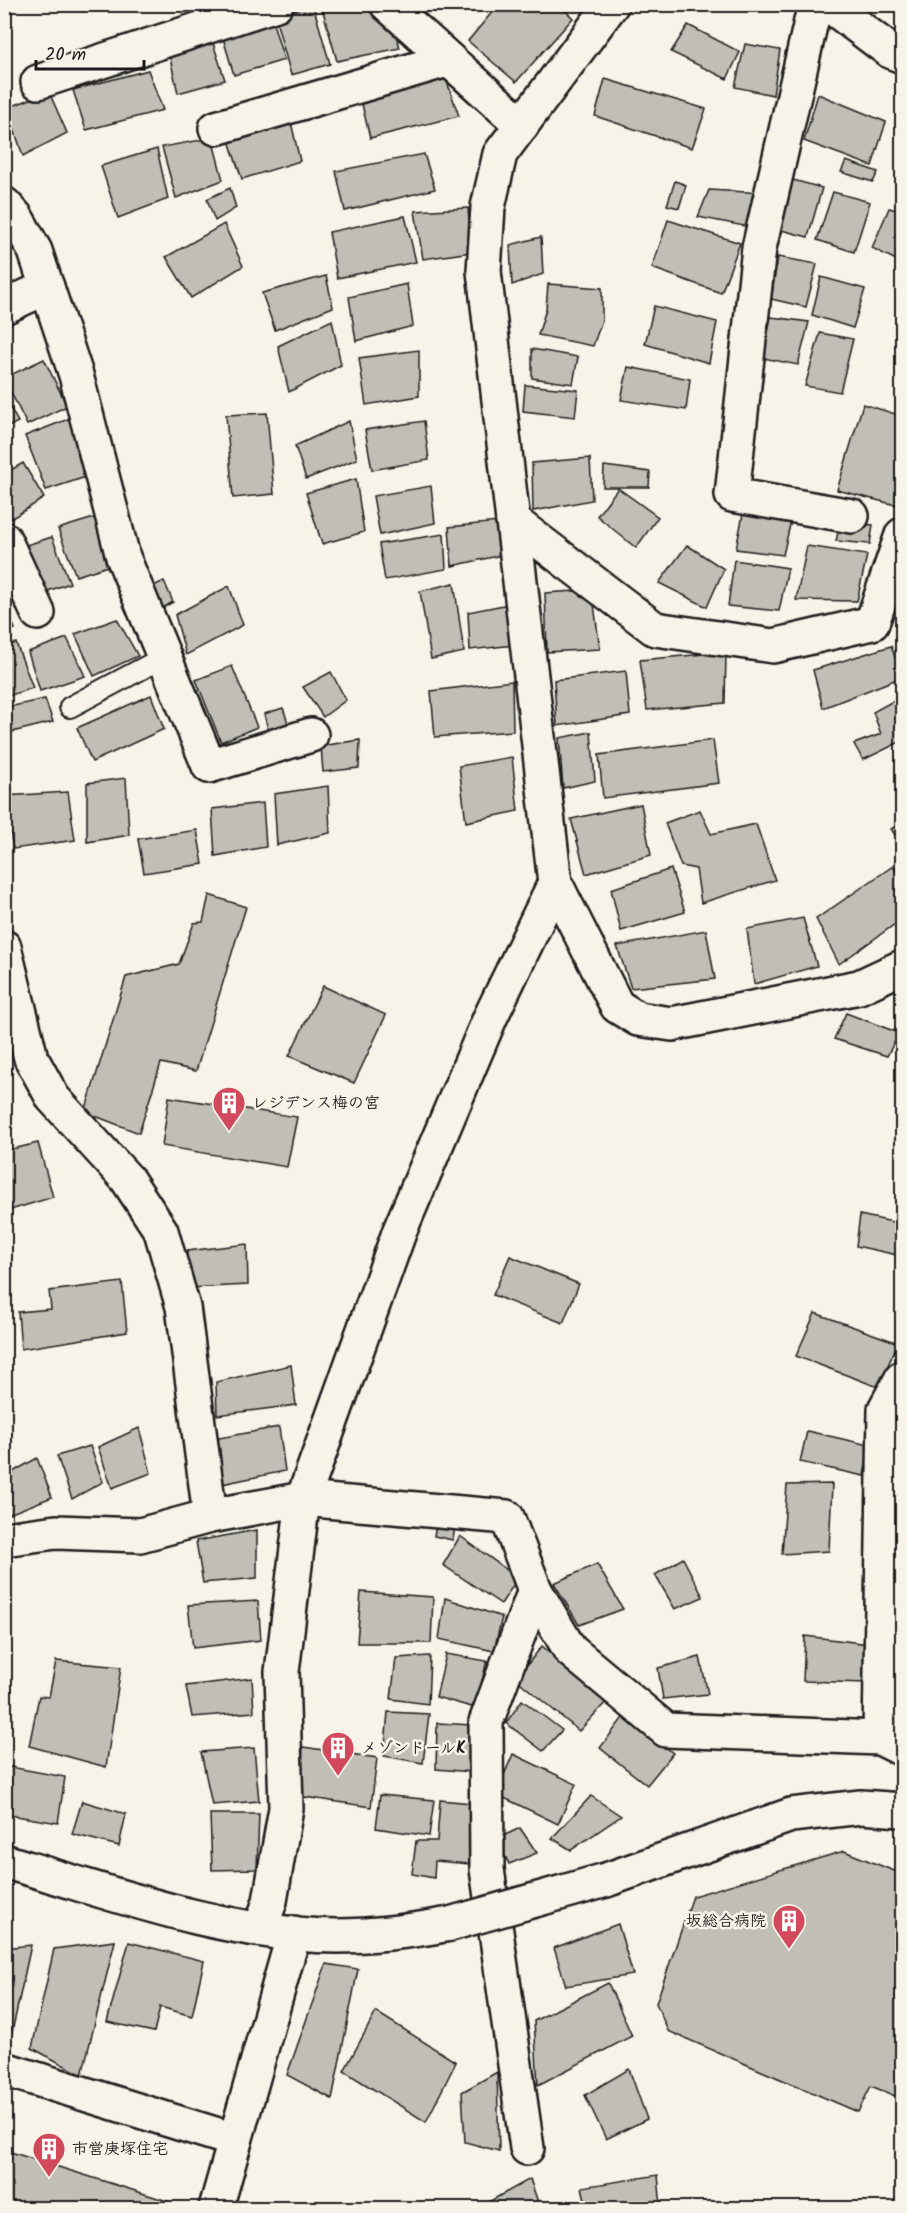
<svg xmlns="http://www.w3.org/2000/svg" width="907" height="2213" viewBox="0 0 907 2213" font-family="Kalam,'Klee One',sans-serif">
	<rect width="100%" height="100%" fill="#f7f3e8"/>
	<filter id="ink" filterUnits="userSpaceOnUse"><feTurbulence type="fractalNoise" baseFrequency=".0167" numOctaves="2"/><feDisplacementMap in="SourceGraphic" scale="12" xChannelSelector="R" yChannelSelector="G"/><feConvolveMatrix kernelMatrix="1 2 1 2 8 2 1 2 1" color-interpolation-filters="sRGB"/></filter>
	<g filter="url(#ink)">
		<g fill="#c0beb5" stroke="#1c1c1c" stroke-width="1.5">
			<polygon points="321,4 369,4 376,17 393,21 400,48 337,61"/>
			<polygon points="499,4 559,4 573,18 516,82 468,41"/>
			<polygon points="313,5 330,64 291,75 275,17"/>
			<polygon points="270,13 284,60 234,75 220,28"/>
			<polygon points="688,25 740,52 727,79 671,52"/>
			<polygon points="211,37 225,80 178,93 169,54"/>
			<polygon points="745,44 780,50 773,95 735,87"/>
			<polygon points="148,70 163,110 86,130 73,90"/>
			<polygon points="446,79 459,116 370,138 361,100"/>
			<polygon points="605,79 706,109 692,148 595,116"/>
			<polygon points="49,92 67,133 23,156 7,108"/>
			<polygon points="818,94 886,122 872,166 804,141"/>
			<polygon points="291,122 300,161 242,179 229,141"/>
			<polygon points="212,138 223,180 176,198 162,147"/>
			<polygon points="157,149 168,199 118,218 101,166"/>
			<polygon points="424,154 435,189 345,211 336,171"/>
			<polygon points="846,161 878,172 873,182 841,172"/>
			<polygon points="786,178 822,188 808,237 770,227"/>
			<polygon points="675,181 686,185 679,208 667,205"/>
			<polygon points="230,188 236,208 215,221 207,199"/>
			<polygon points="709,190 765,193 754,228 698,217"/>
			<polygon points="833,192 870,202 854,252 817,240"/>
			<polygon points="468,208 471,252 423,259 415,211"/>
			<polygon points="889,208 902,211 902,263 872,248"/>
			<polygon points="405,216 416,262 337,278 329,232"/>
			<polygon points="668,220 740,243 721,293 652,268"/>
			<polygon points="224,224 243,266 191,298 166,257"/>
			<polygon points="541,237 543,274 512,285 510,245"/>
			<polygon points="778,257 817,264 806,307 771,299"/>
			<polygon points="326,276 333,307 275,330 262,293"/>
			<polygon points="821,277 865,289 853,328 812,315"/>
			<polygon points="407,284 413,326 356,341 349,297"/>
			<polygon points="548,284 602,288 602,320 593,346 538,335 546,309"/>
			<polygon points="654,306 717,322 709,363 645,344"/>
			<polygon points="771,317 809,322 798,365 763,358"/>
			<polygon points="332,320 341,365 289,392 278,346"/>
			<polygon points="820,333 853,339 840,392 805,386"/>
			<polygon points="532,349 578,357 573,384 532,378"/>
			<polygon points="419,350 419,396 366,405 359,358"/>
			<polygon points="44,359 67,406 27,425 4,378"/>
			<polygon points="628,367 690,379 686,410 621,400"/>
			<polygon points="525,385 578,390 575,417 523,411"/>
			<polygon points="4,397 18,422 4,429"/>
			<polygon points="863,404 902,416 902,481 896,505 837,490"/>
			<polygon points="267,413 274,494 233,498 226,415"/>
			<polygon points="71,418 92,475 46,490 25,436"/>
			<polygon points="349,421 357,459 306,479 295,446"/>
			<polygon points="424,421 429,460 372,470 365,430"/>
			<polygon points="590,458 592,500 533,511 532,463"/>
			<polygon points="23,463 44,498 6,522 4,474"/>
			<polygon points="604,466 650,472 649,487 603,487"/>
			<polygon points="356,479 364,532 322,544 306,493"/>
			<polygon points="431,486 435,523 380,535 373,496"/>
			<polygon points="618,488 658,517 636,548 597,516"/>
			<polygon points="745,504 793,512 783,555 736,549"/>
			<polygon points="97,517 111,565 76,576 58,529"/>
			<polygon points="498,522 502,555 452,566 449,527"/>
			<polygon points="840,523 873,525 870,544 836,541"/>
			<polygon points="444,534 446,569 385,580 379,544"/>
			<polygon points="52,537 70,583 37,595 17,548"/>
			<polygon points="687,545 724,569 707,607 659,583"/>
			<polygon points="807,546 867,555 857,601 796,600"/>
			<polygon points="734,560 788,568 779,611 728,606"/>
			<polygon points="164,581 173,602 158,611 147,589"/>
			<polygon points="454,583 464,652 431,659 420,591"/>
			<polygon points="229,586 243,625 186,655 175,615"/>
			<polygon points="592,590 600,649 547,652 545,593"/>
			<polygon points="4,602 15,629 4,633"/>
			<polygon points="509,604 514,645 470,650 468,612"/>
			<polygon points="117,619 138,656 94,676 75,634"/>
			<polygon points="67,638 85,676 40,691 28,652"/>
			<polygon points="16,643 33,688 4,697 4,648"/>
			<polygon points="891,646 902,677 823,708 813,670"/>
			<polygon points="726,652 725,703 647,710 640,660"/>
			<polygon points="232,666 257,727 221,742 196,680"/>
			<polygon points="626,671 630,715 557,726 554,680"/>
			<polygon points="331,672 346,700 323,717 303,687"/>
			<polygon points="512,681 513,731 435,737 431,691"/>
			<polygon points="151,695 164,729 92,762 77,728"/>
			<polygon points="902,696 902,741 863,760 854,744 881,734 873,712"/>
			<polygon points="45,699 53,722 4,734 4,708"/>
			<polygon points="283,708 289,726 269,733 264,714"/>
			<polygon points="591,732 595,781 563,788 559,738"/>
			<polygon points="360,740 359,768 323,772 321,746"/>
			<polygon points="713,740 719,783 603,798 599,755"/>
			<polygon points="512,757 518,811 466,822 459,766"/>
			<polygon points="126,778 129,835 87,842 87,783"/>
			<polygon points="328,786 330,833 277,845 274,794"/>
			<polygon points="68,792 75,840 13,849 4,796"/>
			<polygon points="263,803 266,847 215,856 212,809"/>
			<polygon points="641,804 651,855 586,874 571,819"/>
			<polygon points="700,810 711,834 756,824 775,880 701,903 696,869 681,866 665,823"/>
			<polygon points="902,822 902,845 891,829"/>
			<polygon points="197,830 203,864 144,873 138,839"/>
			<polygon points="893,866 902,881 902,919 839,964 816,919"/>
			<polygon points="671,869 685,912 621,931 611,889"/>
			<polygon points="209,895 246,907 196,1071 161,1063 139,1133 85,1112 126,977 179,964 194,923 203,922"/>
			<polygon points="803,918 817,966 754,984 747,929"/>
			<polygon points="706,930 715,979 631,988 617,946"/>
			<polygon points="323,986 386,1015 354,1083 289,1056"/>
			<polygon points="846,1013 899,1033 887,1056 834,1039"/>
			<polygon points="169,1097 297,1117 287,1167 162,1146"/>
			<polygon points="38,1143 53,1197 4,1212 4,1151"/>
			<polygon points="860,1215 902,1224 902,1256 856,1246"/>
			<polygon points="247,1244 248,1285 188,1288 187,1251"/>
			<polygon points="510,1256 579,1284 563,1323 493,1295"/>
			<polygon points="122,1282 127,1332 21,1349 18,1312 51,1309 49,1291"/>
			<polygon points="815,1313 898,1343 878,1387 796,1356"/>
			<polygon points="291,1365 296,1405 217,1415 216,1382"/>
			<polygon points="279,1427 285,1471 217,1485 208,1440"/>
			<polygon points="139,1428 151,1473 112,1488 98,1447"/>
			<polygon points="807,1431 869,1445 864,1476 800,1462"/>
			<polygon points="90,1446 103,1482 72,1499 57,1456"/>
			<polygon points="37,1458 52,1497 4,1516 4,1477"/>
			<polygon points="832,1484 829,1551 782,1554 787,1485"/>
			<polygon points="438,1516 456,1517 453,1540 434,1536"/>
			<polygon points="257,1530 257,1578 203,1583 196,1541"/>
			<polygon points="460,1536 518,1578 501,1604 443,1565"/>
			<polygon points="683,1558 703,1597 675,1609 655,1575"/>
			<polygon points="597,1564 623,1609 579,1625 554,1583"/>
			<polygon points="361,1592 433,1597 431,1643 357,1643"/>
			<polygon points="445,1598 502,1617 494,1651 439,1639"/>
			<polygon points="258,1601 261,1640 193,1648 188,1605"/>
			<polygon points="805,1636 869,1644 866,1683 803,1681"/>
			<polygon points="542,1646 608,1700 579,1731 516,1679"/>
			<polygon points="446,1654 487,1661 475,1708 436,1697"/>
			<polygon points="430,1656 428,1704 391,1699 396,1658"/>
			<polygon points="700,1657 708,1694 663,1699 658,1668"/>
			<polygon points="56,1661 121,1667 106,1767 29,1746 39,1696 49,1697"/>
			<polygon points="252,1678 254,1712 192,1717 186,1686"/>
			<polygon points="522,1700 562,1730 543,1751 506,1723"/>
			<polygon points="388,1712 429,1714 423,1763 384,1756"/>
			<polygon points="625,1715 673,1753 647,1785 600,1748"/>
			<polygon points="437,1723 472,1725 472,1772 436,1769"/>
			<polygon points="303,1747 377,1758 371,1807 298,1796"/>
			<polygon points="254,1748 259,1801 212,1805 201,1752"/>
			<polygon points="513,1754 576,1784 558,1824 496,1794"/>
			<polygon points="5,1766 65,1777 58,1823 4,1814"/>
			<polygon points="380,1795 434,1800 429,1836 376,1828"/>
			<polygon points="591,1796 621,1816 571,1850 552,1838"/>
			<polygon points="440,1800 472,1803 470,1864 435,1861 434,1878 412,1874 416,1841 437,1841"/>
			<polygon points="82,1801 126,1814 119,1846 72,1834"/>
			<polygon points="210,1814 259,1814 257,1869 212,1870"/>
			<polygon points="520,1828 537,1853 509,1864 497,1839"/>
			<polygon points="844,1851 902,1874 902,2075 895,2096 871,2086 858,2112 668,2031 656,2003 693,1896"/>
			<polygon points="618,1924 633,1975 566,1986 554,1948"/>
			<polygon points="115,1941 82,2075 32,2048 54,1949"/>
			<polygon points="129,1942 204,1961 192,2016 160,2007 154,2032 107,2022"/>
			<polygon points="31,1945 9,2046 4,2045 4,1948"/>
			<polygon points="326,1964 358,1969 332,2099 287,2075"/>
			<polygon points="608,1983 632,2036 538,2085 534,2021"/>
			<polygon points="376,2012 456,2062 426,2122 344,2071"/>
			<polygon points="629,2069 647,2119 606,2139 585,2095"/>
			<polygon points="497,2072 499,2151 465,2142 462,2092"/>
			<polygon points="4,2150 190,2208 11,2208 4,2207"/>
			<polygon points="658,2175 661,2208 587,2208 582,2187"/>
			<polygon points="530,2179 540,2208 485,2208 485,2204"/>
		</g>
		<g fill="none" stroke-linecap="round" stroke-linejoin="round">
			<g stroke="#1c1c1c" stroke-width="24">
				<polyline id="service" points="70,707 164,657"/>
			</g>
			<g stroke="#1c1c1c" stroke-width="38">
				<g id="minor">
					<polyline points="387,4 522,125"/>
					<polyline points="612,4 500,154 488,207 484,271 555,883 617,1006 638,1019 672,1024 859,987 902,967"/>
					<polyline points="815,4 759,248 732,495 852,516"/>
					<polyline points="828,4 890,51 902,56"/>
					<polyline points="38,82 276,4"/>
					<polyline points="216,128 447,60"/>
					<polyline points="4,204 16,217 35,251 76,375 123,557 209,766 311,735"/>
					<polyline points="4,307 47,287"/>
					<polyline points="513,521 655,629 773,646 872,623 902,535"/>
					<polyline points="4,539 38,613"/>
					<polyline points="4,947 31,1058 53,1098 127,1179 161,1231 183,1307 210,1516 140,1535 56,1532 4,1539"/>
					<polyline points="210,1516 303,1499 507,1517 535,1590 570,1650 666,1730 880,1738 902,1749"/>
					<polyline points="880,1738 885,1409 902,1378"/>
					<polyline points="261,1928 270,1901 286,1808 282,1672 303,1499 400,1230 490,1018 555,883"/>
					<polyline points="4,2069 234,2140"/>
					<polyline points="527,2148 487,1869 486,1722 535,1590"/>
					<polyline points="216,2208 294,1933"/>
				</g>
			</g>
			<g stroke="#1c1c1c" stroke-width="38">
				<g id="tertiary">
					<path d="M4,1861C108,1892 228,1936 337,1936C375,1936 412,1931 450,1924"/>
					<polyline points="606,1880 791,1815 861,1807 902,1810"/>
				</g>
			</g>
			<use href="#service" stroke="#f7f3e8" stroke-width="20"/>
			<use href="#minor" stroke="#f7f3e8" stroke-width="33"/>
			<use href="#tertiary" stroke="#f7f3e8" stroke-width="33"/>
			<g stroke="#1c1c1c" stroke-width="38" stroke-linecap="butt">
				<polyline id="tertiary-bridge" points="450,1924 606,1880"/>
			</g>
			<use href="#tertiary-bridge" stroke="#f7f3e8" stroke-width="33"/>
		</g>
	</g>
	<defs>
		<g id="building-pin" transform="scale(1.725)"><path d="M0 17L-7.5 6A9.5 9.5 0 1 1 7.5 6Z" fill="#d1495b" stroke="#f7f3e8"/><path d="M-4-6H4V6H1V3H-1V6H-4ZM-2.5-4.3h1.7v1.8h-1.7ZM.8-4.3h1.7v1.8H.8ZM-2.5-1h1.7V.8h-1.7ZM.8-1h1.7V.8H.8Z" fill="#fff"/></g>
	</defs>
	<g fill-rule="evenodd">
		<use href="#building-pin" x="229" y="1103"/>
		<use href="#building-pin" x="338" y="1748"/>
		<use href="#building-pin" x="789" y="1921"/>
		<use href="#building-pin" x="49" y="2149"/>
	</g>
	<g text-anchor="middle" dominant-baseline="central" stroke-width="5" stroke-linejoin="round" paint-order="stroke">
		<g font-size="16" font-weight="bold" fill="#1c1c1c" stroke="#f7f3e8" text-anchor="start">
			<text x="252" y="1103">レジデンス梅の宮</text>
			<text x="361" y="1748">メゾンドールK</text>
			<text x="766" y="1921" text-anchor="end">坂総合病院</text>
			<text x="72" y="2149">市営庚塚住宅</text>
		</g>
	</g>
	<rect width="907" height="2213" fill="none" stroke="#f7f3e8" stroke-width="24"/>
	<rect x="12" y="12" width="883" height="2189" fill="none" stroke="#1c1c1c" stroke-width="2" filter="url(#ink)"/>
	<path d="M36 60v9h108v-9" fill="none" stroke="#1c1c1c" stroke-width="3"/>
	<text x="45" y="60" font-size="18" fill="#1c1c1c" stroke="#f7f3e8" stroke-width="4.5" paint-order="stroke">20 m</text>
</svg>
